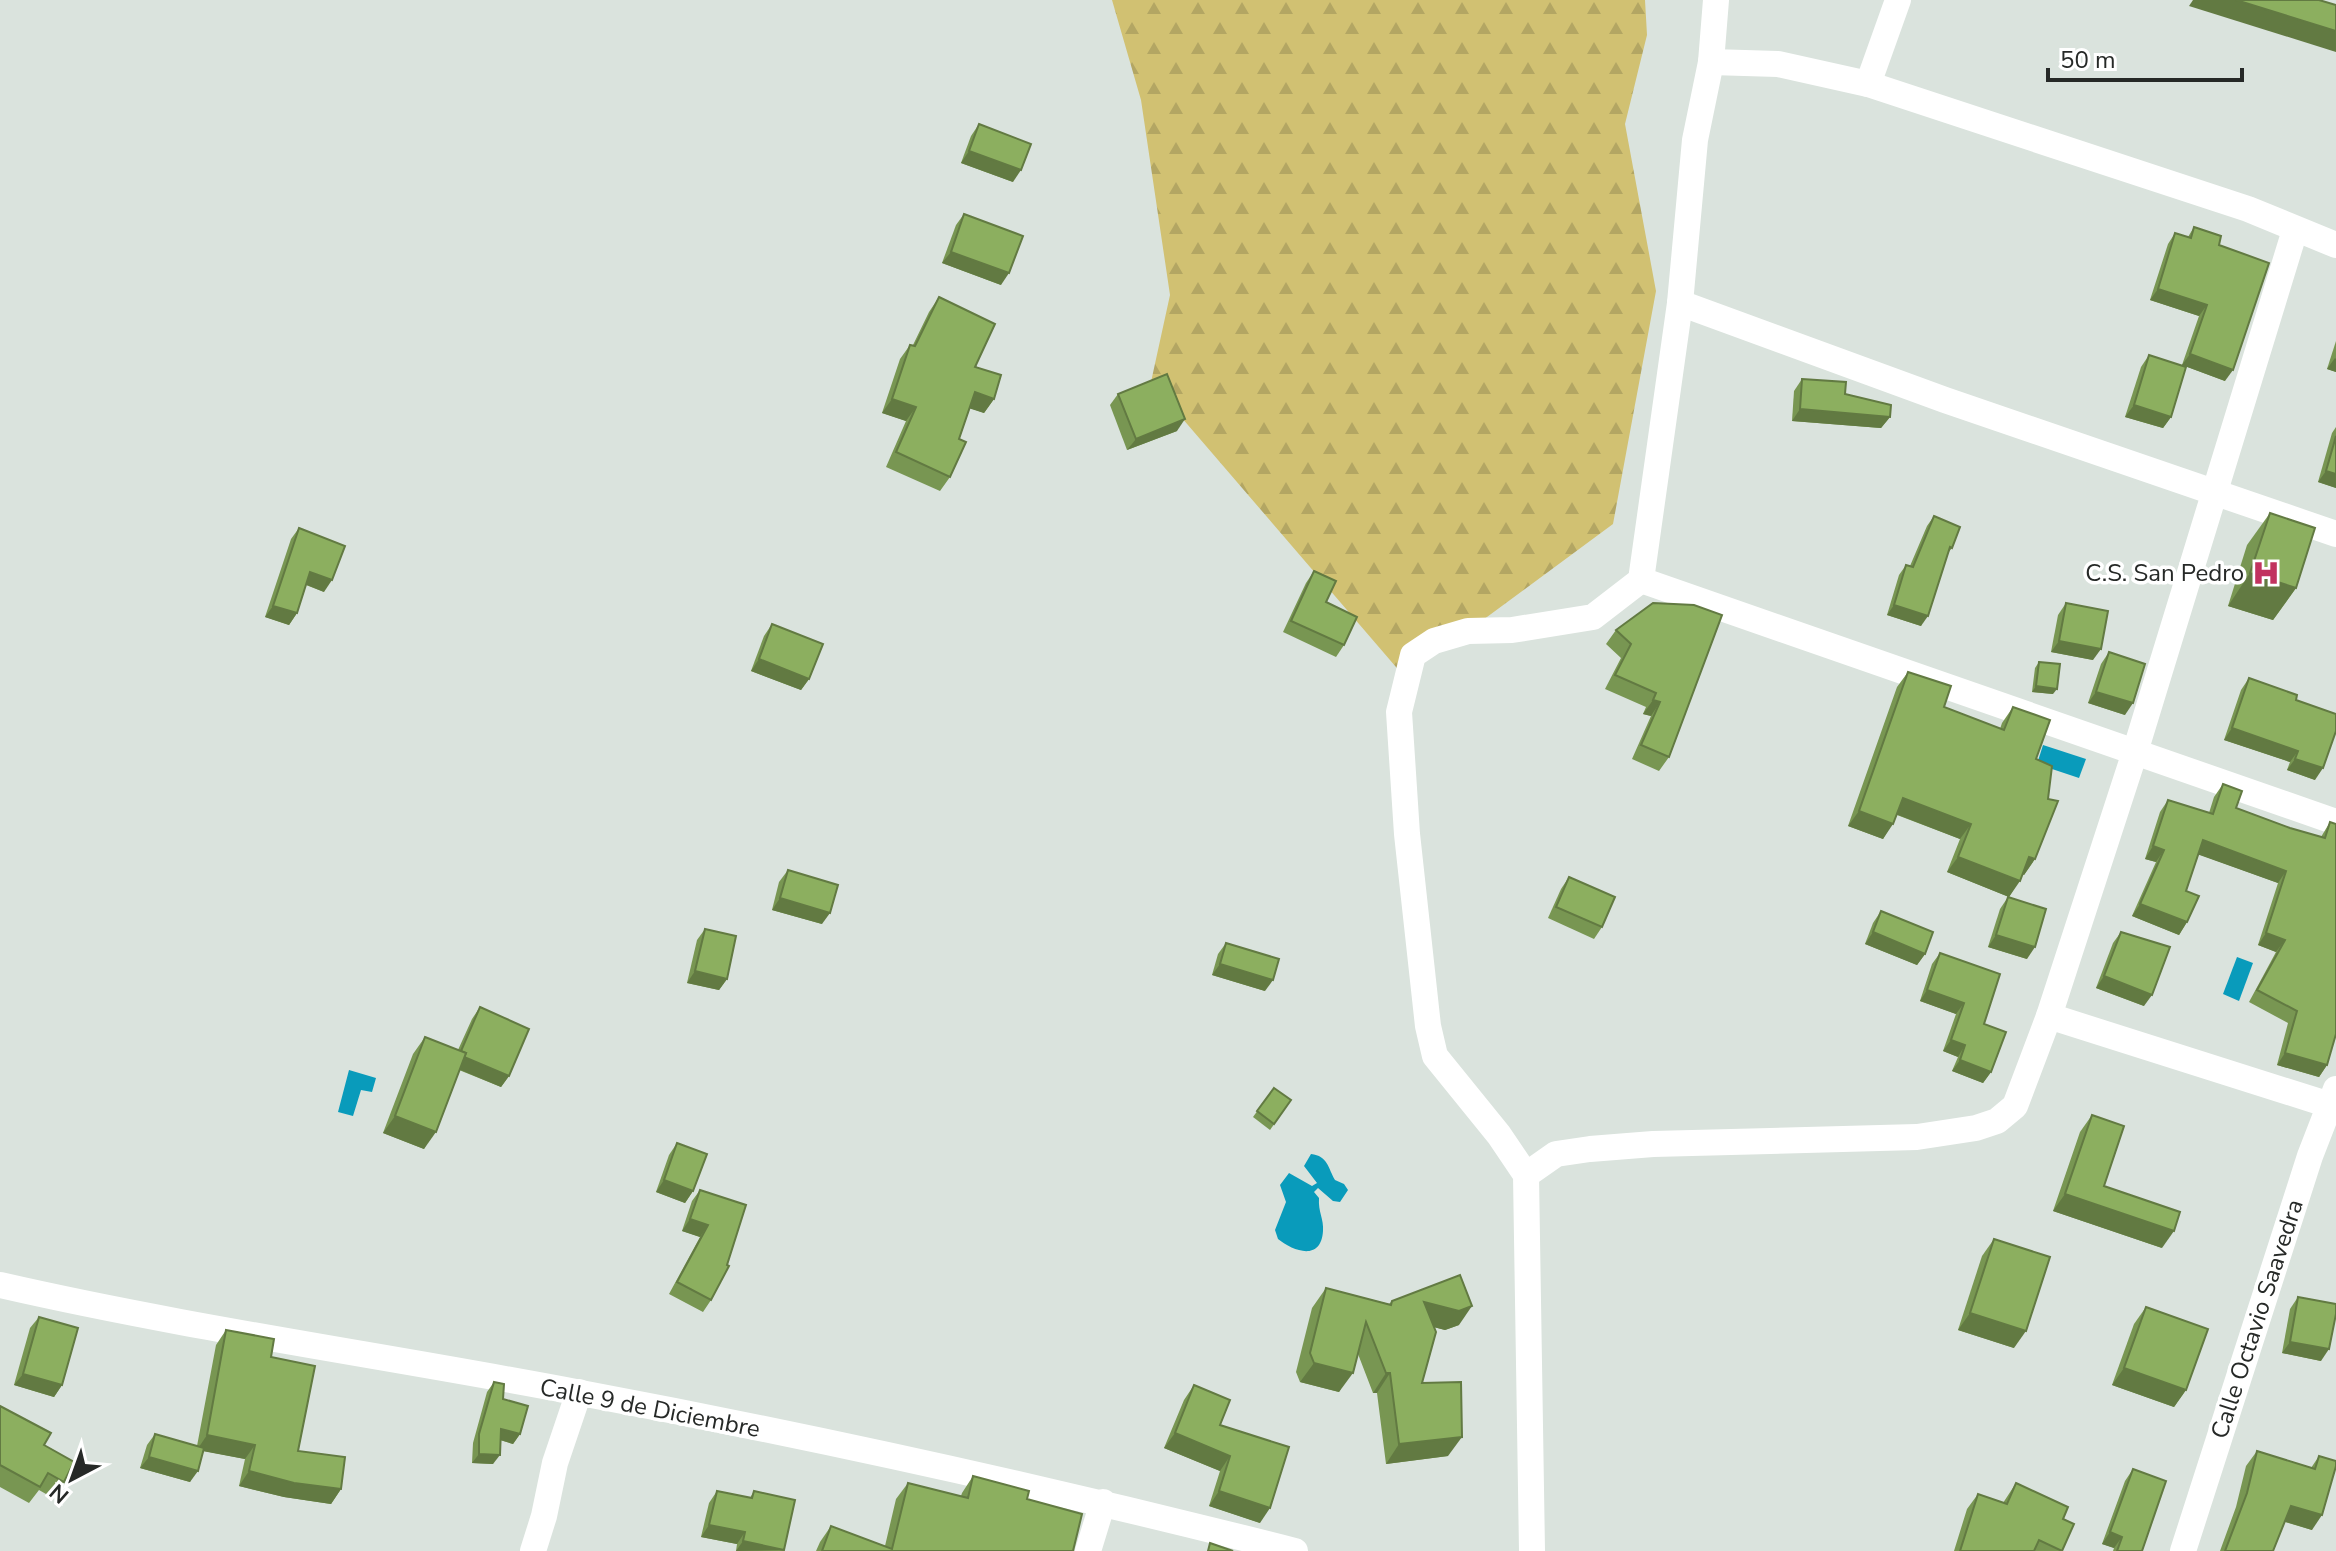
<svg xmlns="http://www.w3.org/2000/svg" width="2336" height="1551" viewBox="0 0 2336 1551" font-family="'Nunito Sans',sans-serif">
	<defs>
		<pattern id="forest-firs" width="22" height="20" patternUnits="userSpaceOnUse" patternTransform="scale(2)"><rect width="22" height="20" fill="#d1c172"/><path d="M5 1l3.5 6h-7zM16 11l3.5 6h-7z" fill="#b3a663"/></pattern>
	</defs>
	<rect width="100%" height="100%" fill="#dae3dd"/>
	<polygon fill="url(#forest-firs)" points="1112,0 1645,0 1647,35 1625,124 1656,291 1613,524 1468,631 1402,674 1151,382 1170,295 1141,100"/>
	<g fill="#099bbb">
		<polygon points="2043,745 2086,759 2079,778 2037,764"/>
		<polygon points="2237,957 2253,963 2239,1001 2223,994"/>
		<polygon points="349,1070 376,1078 372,1092 361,1090 353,1116 338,1112"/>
		<path d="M1311,1154C1328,1156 1328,1168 1335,1180L1344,1184L1348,1190L1340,1202L1333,1201L1318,1188L1314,1192L1319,1198C1318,1212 1324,1219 1323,1231C1321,1262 1293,1251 1278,1239L1275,1230L1286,1202L1280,1185L1289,1173L1312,1186L1317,1183L1304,1166Z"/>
	</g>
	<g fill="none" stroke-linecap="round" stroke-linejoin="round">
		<g stroke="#fff" stroke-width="26">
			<polyline points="1711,62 1778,64 1868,84 2248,209 2336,245"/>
			<polyline points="1868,84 1898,0"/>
			<polyline points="1680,303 1945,400 2336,534"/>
			<polyline points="1641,580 2336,822"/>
			<polyline points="2049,1016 2336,1107"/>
			<polyline points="1526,1175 1556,1154 1590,1149 1653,1144 1917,1137 1976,1128 1997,1121 2015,1106 2049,1016 2135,752 2295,230"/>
			<path d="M0,1285C192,1329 388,1356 581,1393C821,1438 1059,1491 1295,1551"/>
			<polyline points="533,1551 544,1516 555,1463 579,1392"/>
			<polyline points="1088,1551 1103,1502"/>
			<polyline points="1532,1551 1526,1175 1499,1135 1435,1056 1428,1026 1407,834 1399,712 1413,655 1434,641 1468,631 1512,630 1593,617 1641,580 1680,303 1695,140 1711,62 1716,0"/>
			<polyline points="2183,1551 2310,1156 2336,1089"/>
		</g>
	</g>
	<g fill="#789652">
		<polygon points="979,124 1013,182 961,163 971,136"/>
		<polygon points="964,214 1001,285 942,263 956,225"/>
		<polygon points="2194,227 2219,245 2225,381 2182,365 2199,316 2150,300 2168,244 2175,233 2188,237"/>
		<polygon points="939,297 994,399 984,413 970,408 959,439 950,477 940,491 886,467 906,421 882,413 900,359 910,345 913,345 929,312"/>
		<polygon points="2336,341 2336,372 2327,369"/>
		<polygon points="2149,355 2171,417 2163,428 2125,417 2141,367"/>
		<polygon points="1802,379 1845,394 1890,417 1881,428 1792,421 1794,391"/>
		<polygon points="1118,394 1177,431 1127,450 1110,405"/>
		<polygon points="2336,427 2336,488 2318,482 2332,433"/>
		<polygon points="2270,513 2296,588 2273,620 2228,606 2247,545"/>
		<polygon points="1934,516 1952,548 1947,554 1921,626 1887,615 1899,575 1906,565 1910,566 1927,526"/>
		<polygon points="299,528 324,592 306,585 297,613 289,625 265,617 291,539"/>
		<polygon points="1314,571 1344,645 1336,657 1283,632 1306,583"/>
		<polygon points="1653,603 1669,757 1659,771 1632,759 1651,716 1643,714 1646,707 1605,689 1621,658 1606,644 1616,630"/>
		<polygon points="2066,603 2093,660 2051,652 2058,615"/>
		<polygon points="772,624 809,679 801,690 751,671 764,636"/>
		<polygon points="2109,652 2125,715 2088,703 2101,664"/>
		<polygon points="2039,662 2053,694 2032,692 2035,668"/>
		<polygon points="1908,672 1944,707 2000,729 2002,723 2013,707 2036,759 2035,859 2024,875 2023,874 2009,897 1947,872 1960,839 1897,815 1883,839 1848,826 1897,687"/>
		<polygon points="2249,678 2296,700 2315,780 2287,770 2290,762 2224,740 2241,690"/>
		<polygon points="2223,784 2236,808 2290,828 2321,837 2330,822 2327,1065 2319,1077 2277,1065 2288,1023 2249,1002 2276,952 2258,945 2278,883 2198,854 2186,891 2187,922 2179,935 2132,916 2156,862 2145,859 2160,812 2168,800 2209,813 2214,797"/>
		<polygon points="788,870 822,924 772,910 779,882"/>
		<polygon points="1569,877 1602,927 1594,939 1548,918 1561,889"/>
		<polygon points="2008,897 2027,959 1988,947 2000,909"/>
		<polygon points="1881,911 1925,954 1917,965 1865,944 1873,923"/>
		<polygon points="705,929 727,979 719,990 687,983 697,940"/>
		<polygon points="2121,932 2144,1006 2096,988 2113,943"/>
		<polygon points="1226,943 1265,991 1212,975 1218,954"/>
		<polygon points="1940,953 1984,1024 1991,1072 1983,1083 1952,1071 1958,1057 1943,1051 1956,1014 1920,1001 1932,964"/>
		<polygon points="480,1007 509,1076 501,1087 459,1070 424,1149 383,1133 413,1054 425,1037 458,1050 472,1019"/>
		<polygon points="1274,1088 1291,1100 1270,1130 1253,1117"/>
		<polygon points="2092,1115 2104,1186 2162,1248 2053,1211 2080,1132"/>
		<polygon points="677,1143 693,1191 685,1203 656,1192 669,1155"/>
		<polygon points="700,1190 746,1205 711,1300 703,1312 669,1294 700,1237 682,1231 692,1201"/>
		<polygon points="1994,1239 2014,1348 1958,1330 1982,1256"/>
		<polygon points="1326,1288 1389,1304 1392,1301 1459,1325 1445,1330 1434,1327 1422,1383 1448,1456 1386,1464 1377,1393 1373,1393 1358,1354 1339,1392 1300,1382 1296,1372 1312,1308"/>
		<polygon points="2298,1297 2321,1361 2282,1353 2290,1309"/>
		<polygon points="2146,1307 2186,1390 2174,1407 2112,1385 2134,1324"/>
		<polygon points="39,1317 62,1385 54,1397 14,1385 30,1328"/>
		<polygon points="226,1330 271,1357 298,1451 341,1489 331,1504 284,1497 239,1486 245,1459 204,1451 190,1482 140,1468 147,1445 155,1434 197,1446 216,1345"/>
		<polygon points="494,1382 520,1434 513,1444 500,1440 493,1464 472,1463 473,1443 487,1392"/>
		<polygon points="1194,1385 1220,1425 1260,1523 1209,1506 1220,1471 1164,1448 1184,1400"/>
		<polygon points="0,1406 44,1445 64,1482 53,1498 39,1490 29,1503 0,1487"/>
		<polygon points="2257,1451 2311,1468 2319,1456 2312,1530 2285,1522 2273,1551 2220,1551 2236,1507 2246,1466"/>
		<polygon points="2133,1469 2142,1551 2113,1551 2114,1548 2102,1544 2125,1481"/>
		<polygon points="973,1476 1027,1499 1073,1551 816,1551 820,1542 831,1526 885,1546 896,1499 908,1483 961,1496 962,1493"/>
		<polygon points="2016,1483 2063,1519 2062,1551 1954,1551 1967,1509 1978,1494 2003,1503"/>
		<polygon points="717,1491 750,1498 754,1491 784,1551 736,1551 737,1544 701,1537 709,1503"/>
	</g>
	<g fill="#627a42">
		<polygon points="2193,0 2236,0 2336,31 2336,52 2189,6"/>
		<polygon points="969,151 1021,170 1013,182 961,163"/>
		<polygon points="951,252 1009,273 1001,285 942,263"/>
		<polygon points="2158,289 2207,305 2199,316 2150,300"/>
		<polygon points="2190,354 2233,370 2225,381 2182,365"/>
		<polygon points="2335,358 2336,359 2336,372 2327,369"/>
		<polygon points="975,392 994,399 984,413 965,407"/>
		<polygon points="892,399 916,407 906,421 882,413"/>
		<polygon points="2134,405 2171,417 2163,428 2125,417"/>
		<polygon points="1800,409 1890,417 1881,428 1792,421"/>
		<polygon points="1185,419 1177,431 1127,450 1136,439"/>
		<polygon points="2326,471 2336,474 2336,488 2318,482"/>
		<polygon points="310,572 332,580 324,592 302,583"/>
		<polygon points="2250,573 2296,588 2273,620 2228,606"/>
		<polygon points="1894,605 1928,616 1921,626 1887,615"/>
		<polygon points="273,606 297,613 289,625 265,617"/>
		<polygon points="2059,641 2101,649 2093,660 2051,652"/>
		<polygon points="759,659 809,679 801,690 751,671"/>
		<polygon points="2036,686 2057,689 2053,694 2032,692"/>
		<polygon points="2096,692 2133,703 2125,715 2088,703"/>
		<polygon points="1653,700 1660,702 1651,716 1643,714"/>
		<polygon points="2232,728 2298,751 2290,762 2224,740"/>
		<polygon points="2295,759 2323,768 2315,780 2287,770"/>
		<polygon points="1903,798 1971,824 1960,839 1893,813"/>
		<polygon points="1859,811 1893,824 1883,839 1848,826"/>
		<polygon points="2203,840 2286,871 2278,883 2194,853"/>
		<polygon points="2153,846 2164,850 2156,862 2145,859"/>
		<polygon points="1958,857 2020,881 2009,897 1947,872"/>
		<polygon points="2029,857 2035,859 2024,875 2018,872"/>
		<polygon points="780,898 830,913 822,924 772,910"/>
		<polygon points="2140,904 2187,922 2179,935 2132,916"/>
		<polygon points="1873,932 1925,954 1917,965 1865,944"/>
		<polygon points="2266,933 2285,940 2276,952 2258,945"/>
		<polygon points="1996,935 2035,947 2027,959 1988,947"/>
		<polygon points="1220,964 1273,980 1265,991 1212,975"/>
		<polygon points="695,971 727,979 719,990 687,983"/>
		<polygon points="2104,976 2152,995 2144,1006 2096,988"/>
		<polygon points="1927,990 1964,1003 1956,1014 1920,1001"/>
		<polygon points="1951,1040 1965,1045 1958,1057 1943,1051"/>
		<polygon points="2285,1053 2327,1065 2319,1077 2277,1065"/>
		<polygon points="459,1055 509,1076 501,1087 451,1066"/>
		<polygon points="1960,1060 1991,1072 1983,1083 1952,1071"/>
		<polygon points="395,1116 436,1132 424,1149 383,1133"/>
		<polygon points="664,1180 693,1191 685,1203 656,1192"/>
		<polygon points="2065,1194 2174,1231 2162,1248 2053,1211"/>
		<polygon points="690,1219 708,1225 700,1237 682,1231"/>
		<polygon points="1424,1302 1472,1306 1459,1325 1445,1330 1410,1321"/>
		<polygon points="1970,1313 2026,1331 2014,1348 1958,1330"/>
		<polygon points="2290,1342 2329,1349 2321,1361 2282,1353"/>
		<polygon points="1314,1363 1353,1373 1339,1392 1300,1382"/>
		<polygon points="2124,1368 2186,1390 2174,1407 2112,1385"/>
		<polygon points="1386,1373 1390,1373 1377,1393 1373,1393"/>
		<polygon points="23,1374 62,1385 54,1397 14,1385"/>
		<polygon points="501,1429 520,1434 513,1444 494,1438"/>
		<polygon points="1175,1433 1230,1456 1220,1471 1164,1448"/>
		<polygon points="207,1435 255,1445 245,1459 197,1450"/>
		<polygon points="1462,1437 1448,1456 1386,1464 1399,1444"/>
		<polygon points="479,1454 500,1455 493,1464 472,1463"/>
		<polygon points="149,1457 198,1471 190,1482 140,1468"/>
		<polygon points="249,1471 341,1489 331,1504 284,1497 239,1486"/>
		<polygon points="1219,1491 1270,1508 1260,1523 1209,1506"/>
		<polygon points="2291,1506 2322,1515 2312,1530 2280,1520"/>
		<polygon points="709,1525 745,1532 737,1544 701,1537"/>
		<polygon points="2110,1532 2122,1537 2114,1548 2102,1544"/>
		<polygon points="743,1541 784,1550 736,1551"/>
	</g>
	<g fill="#8caf5f" stroke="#627a42" stroke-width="2">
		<polygon points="2236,0 2319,0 2336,5 2336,31"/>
		<polygon points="979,124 1031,144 1021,170 969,151"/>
		<polygon points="964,214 1023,236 1009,273 951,252"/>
		<polygon points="2194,227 2221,236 2219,245 2269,263 2233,370 2190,354 2207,305 2158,289 2175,233 2191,238"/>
		<polygon points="939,297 995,324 975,367 1001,375 994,399 975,392 959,439 966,442 950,477 896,452 916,407 892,399 910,345 915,346"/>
		<polygon points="2149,355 2186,367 2171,417 2134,405"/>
		<polygon points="1167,374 1185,419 1136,439 1118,394"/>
		<polygon points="1802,379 1846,382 1845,394 1891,405 1890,417 1800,409"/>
		<polygon points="2336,436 2336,474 2326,471"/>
		<polygon points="2270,513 2315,528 2296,588 2250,573"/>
		<polygon points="1934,516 1960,527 1952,548 1950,547 1928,616 1894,605 1906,565 1913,567"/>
		<polygon points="299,528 345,546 332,580 310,572 297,613 273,606"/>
		<polygon points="1314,571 1336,581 1326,602 1357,617 1344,645 1291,621"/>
		<polygon points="1653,603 1694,605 1722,615 1669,757 1641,745 1660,702 1653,700 1656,693 1615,675 1631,644 1616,630"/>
		<polygon points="2066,603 2108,611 2101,649 2059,641"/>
		<polygon points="772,624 823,644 809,679 759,659"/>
		<polygon points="2109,652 2145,664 2133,703 2096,692"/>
		<polygon points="2039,662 2060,664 2057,689 2036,686"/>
		<polygon points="1908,672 1951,686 1944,707 2004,730 2013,707 2050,720 2036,759 2052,766 2048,799 2058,801 2035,859 2029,857 2020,881 1958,857 1971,824 1903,798 1893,824 1859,811"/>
		<polygon points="2249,678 2297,695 2296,700 2336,714 2336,731 2323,768 2295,759 2298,751 2232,728"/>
		<polygon points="2223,784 2242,791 2236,808 2290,828 2325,838 2330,822 2336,824 2336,1034 2327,1065 2285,1053 2297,1011 2257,990 2285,940 2266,933 2286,871 2203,840 2186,891 2199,896 2187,922 2140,904 2164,850 2153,846 2168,800 2213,814"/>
		<polygon points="788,870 838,885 830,913 780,898"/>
		<polygon points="1569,877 1615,897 1602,927 1556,907"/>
		<polygon points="2008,897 2046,909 2035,947 1996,935"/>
		<polygon points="1881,911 1933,932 1925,954 1873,932"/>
		<polygon points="705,929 736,936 727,979 695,971"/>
		<polygon points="2121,932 2170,947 2152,995 2104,976"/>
		<polygon points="1226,943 1279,959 1273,980 1220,964"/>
		<polygon points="1940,953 2000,974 1984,1024 2006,1032 1991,1072 1960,1060 1965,1045 1951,1040 1964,1003 1927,990"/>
		<polygon points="480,1007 529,1029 509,1076 464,1057 466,1053 461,1051"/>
		<polygon points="425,1037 466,1053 436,1132 395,1116"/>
		<polygon points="1274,1088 1291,1100 1274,1124 1257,1111"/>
		<polygon points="2092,1115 2124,1126 2104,1186 2180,1212 2174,1231 2065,1194"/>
		<polygon points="677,1143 707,1154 693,1191 664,1180"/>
		<polygon points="700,1190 746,1205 727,1265 729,1266 711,1300 677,1282 708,1225 690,1219"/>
		<polygon points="1994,1239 2050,1257 2026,1331 1970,1313"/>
		<polygon points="1460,1275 1472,1306 1459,1311 1424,1302 1436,1332 1422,1383 1461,1382 1462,1437 1399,1444 1390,1373 1386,1373 1366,1322 1353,1373 1314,1363 1310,1353 1326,1288 1391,1305 1392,1301"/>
		<polygon points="2298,1297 2336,1304 2336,1314 2329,1349 2290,1342"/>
		<polygon points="2146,1307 2208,1329 2186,1390 2124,1368"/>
		<polygon points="39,1317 78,1328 62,1385 23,1374"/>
		<polygon points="226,1330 274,1339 271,1357 315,1366 298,1451 345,1457 341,1489 294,1483 249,1471 255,1445 207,1435"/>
		<polygon points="494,1382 504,1384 503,1399 528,1406 520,1434 501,1429 500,1455 479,1454 479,1434"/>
		<polygon points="1194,1385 1230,1400 1220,1425 1289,1447 1270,1508 1219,1491 1230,1456 1175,1433"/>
		<polygon points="0,1406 51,1433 44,1445 74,1462 64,1482 48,1473 40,1487 0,1465"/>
		<polygon points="155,1434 204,1448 198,1471 149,1457"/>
		<polygon points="2257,1451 2315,1469 2319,1456 2336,1461 2336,1466 2322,1515 2291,1506 2273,1551 2225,1551 2247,1493"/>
		<polygon points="2133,1469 2166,1481 2142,1551 2117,1551 2122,1537 2110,1532"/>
		<polygon points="973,1476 1029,1491 1027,1499 1082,1514 1073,1551 822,1551 831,1526 892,1549 908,1483 968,1498"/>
		<polygon points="2016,1483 2068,1507 2063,1519 2074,1524 2062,1551 2039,1540 2034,1551 1960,1551 1978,1494 2007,1504"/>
		<polygon points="717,1491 752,1498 754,1491 795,1500 784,1550 743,1541 745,1532 709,1525"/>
		<polygon points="1210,1543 1233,1551 1208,1551"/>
	</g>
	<defs>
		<g id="hospital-bare" transform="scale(2.16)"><path d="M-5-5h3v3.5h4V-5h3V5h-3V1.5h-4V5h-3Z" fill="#c1335f" stroke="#fff" stroke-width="2.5" paint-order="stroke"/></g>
	</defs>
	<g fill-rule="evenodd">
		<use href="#hospital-bare" x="2266" y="573"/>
	</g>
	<g text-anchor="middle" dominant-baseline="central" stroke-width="7" stroke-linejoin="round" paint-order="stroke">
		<g font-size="24" fill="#262927" stroke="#fff" text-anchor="end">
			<text x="2244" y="573">C.S. San Pedro</text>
		</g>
		<g font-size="24" fill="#262927" stroke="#fff">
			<text transform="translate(2257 1319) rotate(-72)">Calle Octavio Saavedra</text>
			<text transform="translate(650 1408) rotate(11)">Calle 9 de Diciembre</text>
		</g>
	</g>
	<g transform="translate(72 1479) rotate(221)" stroke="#ffffff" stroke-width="6" paint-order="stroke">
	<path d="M0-6L14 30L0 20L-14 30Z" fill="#262927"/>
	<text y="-12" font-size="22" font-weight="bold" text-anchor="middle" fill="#262927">N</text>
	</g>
	<path d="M2048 68v12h194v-12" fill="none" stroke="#262927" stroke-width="4"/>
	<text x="2060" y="68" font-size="24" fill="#262927" stroke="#ffffff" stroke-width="6" paint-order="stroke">50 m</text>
</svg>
